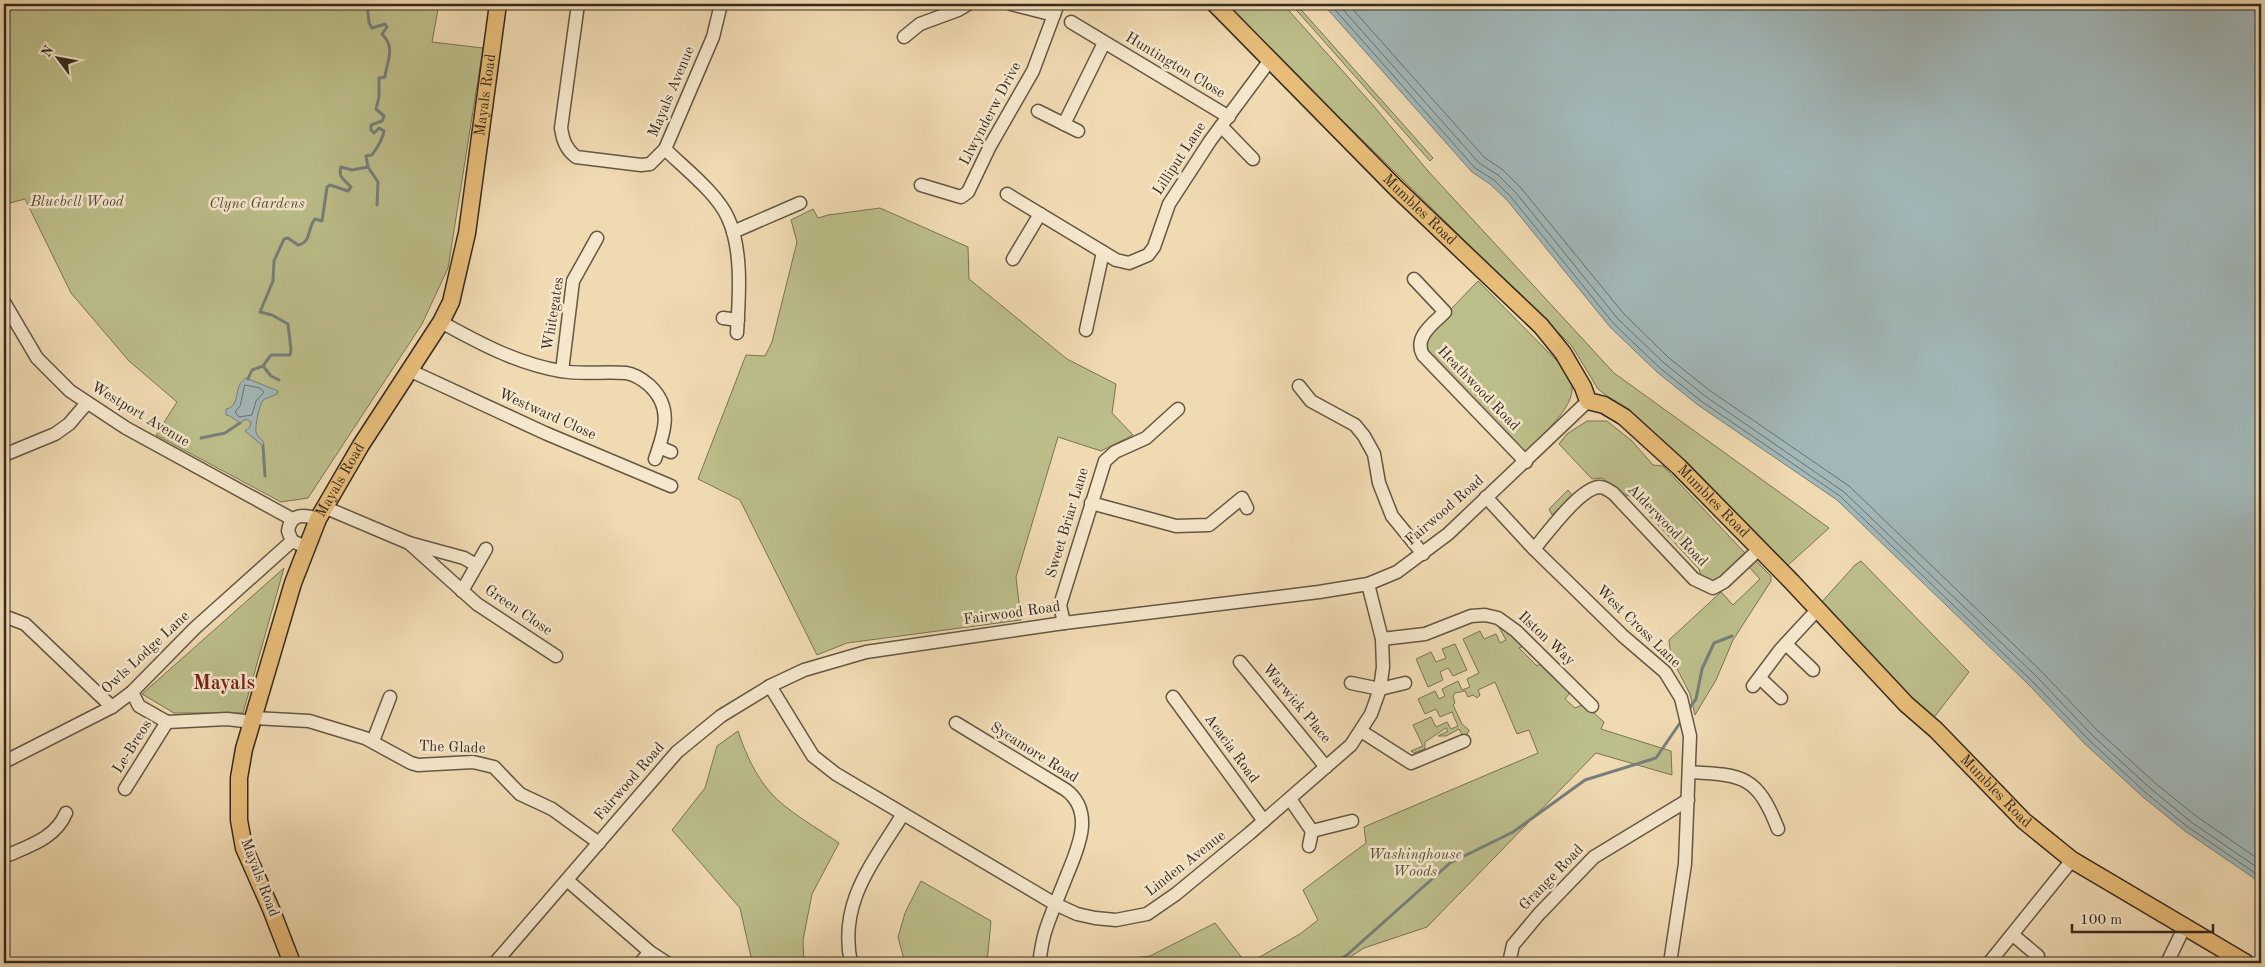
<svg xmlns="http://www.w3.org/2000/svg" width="2265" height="967" viewBox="0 0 2265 967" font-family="'Old Standard TT',serif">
	<rect width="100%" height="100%" fill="#f0dab1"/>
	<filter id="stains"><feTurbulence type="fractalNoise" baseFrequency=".004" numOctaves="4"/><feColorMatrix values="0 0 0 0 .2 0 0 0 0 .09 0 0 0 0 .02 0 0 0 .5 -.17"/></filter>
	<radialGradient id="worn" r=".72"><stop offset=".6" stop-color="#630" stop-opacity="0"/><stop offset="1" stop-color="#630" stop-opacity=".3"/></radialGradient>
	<g fill="#bcbe8a" stroke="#787455">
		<polygon points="4,4 439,4 432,42 483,48 448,268 422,324 308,498 281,502 156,435 177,402 129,361 71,293 25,199 6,204 4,199"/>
		<polygon points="1224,4 1283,4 1372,104 1428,171 1614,373 1829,528 1786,567 1629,413 1598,389 1572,346"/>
		<polygon points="1291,4 1296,4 1433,158 1430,161"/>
		<polygon points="880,208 968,247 969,279 1067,359 1116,384 1112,413 1133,435 1101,451 1058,437 1016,577 1021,620 847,643 817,655 740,500 698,479 746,355 765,356 772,342 797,242 791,220 813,209 818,218 828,215"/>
		<path d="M1478,281L1564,368C1567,374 1571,381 1572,386C1575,408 1539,437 1526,452L1427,352L1425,336Z"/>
		<polygon points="1587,421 1607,421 1632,441 1653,465 1663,466 1745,553 1719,578 1712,581 1701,576 1699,569 1632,497 1623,494 1602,478 1592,479 1559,444 1567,434"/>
		<polygon points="1568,490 1572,495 1552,515 1549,509"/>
		<polygon points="1755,560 1771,576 1771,581 1733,640 1716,680 1695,715 1690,694 1671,657 1669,640 1721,592 1733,605 1760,579 1749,567"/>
		<polygon points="1861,561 1969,672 1932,720 1820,604 1855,565"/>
		<polygon points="284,568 243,713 174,713 142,694"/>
		<polygon points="1495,620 1524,646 1519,648 1537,666 1543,661 1569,686 1569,694 1565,699 1575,708 1584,704 1604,722 1601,729 1671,751 1672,775 1596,753 1427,927 1364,948 1341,963 1249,963 1300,934 1318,920 1303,890 1366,843 1364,827 1538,753 1529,730 1517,734 1495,682 1478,690 1480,695 1477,698 1473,695 1468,697 1465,691 1455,693 1453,696 1455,703 1453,705 1462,724 1469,730 1468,733 1463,736 1459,729 1446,736 1438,736 1448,731 1446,728 1425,742 1425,749 1414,753 1411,751 1423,746 1413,725 1431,717 1436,727 1447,722 1451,729 1458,726 1452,712 1440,717 1436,709 1425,714 1418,699 1435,691 1439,699 1445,696 1442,689 1458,681 1462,690 1470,687 1467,679 1479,673 1463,639 1480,631 1484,639 1496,634 1500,643 1506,640"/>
		<polygon points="1455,644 1467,670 1453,676 1448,668 1440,672 1443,680 1428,687 1416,659 1431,652 1436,662 1446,658 1442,649"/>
		<path d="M738,731C745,752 755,775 770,792C786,811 819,829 839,843L812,894L803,940L804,963H755L751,957L740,908L672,830L705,788L717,746Z"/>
		<polygon points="921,881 991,921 987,963 905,963 898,937 905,913"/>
		<polygon points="1215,923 1246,963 1105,963 1105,961 1150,956"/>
	</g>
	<g fill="#a1b7b8" stroke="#767f7b">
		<polygon points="1323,4 2261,4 2261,883 2185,831 2143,797 2084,743 2028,684 1837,500 1698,405 1657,372 1610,327 1507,200 1490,184 1472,172"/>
		<path d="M246,378L278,391L277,394L263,400C259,407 255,425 256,432C257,436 261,439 264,442L263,446L245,431L250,427L251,422L246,419L240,423L230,416L226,415V409C242,406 232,386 246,378Z"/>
	</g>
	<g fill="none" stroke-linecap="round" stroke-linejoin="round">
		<g stroke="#6b716c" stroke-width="1">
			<polyline points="1330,4 1475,168 1494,180 1511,197 1614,324 1660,368 1701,401 1840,496 2032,681 2088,739 2146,793 2188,827 2261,877"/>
			<polyline points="1338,4 1479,163 1498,175 1516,193 1618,319 1664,363 1705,396 1844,492 2036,676 2092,735 2150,788 2191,822 2261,870"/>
			<polyline points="1348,4 1484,157 1503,170 1521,188 1624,314 1669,358 1709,390 1849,486 2041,671 2097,730 2155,783 2196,816 2261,861"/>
			<polygon points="245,385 260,388 264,392 256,401 252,415 239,417 235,412 240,406"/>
		</g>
		<g stroke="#767f7b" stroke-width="3">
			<path d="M367,4L369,23L372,28L385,24L387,27L382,34C396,48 387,60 385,77L379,78V97L376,109L384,116L382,121L371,125V130L374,133L379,128L384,131C383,139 377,148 372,155L366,156L368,167"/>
			<path d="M263,366L271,355H290L291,350L288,324L272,315L260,312L273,281L274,261L284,239L288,238L298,245C312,242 307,228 315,219L322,221L327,187L330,185L348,191L351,187C344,179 338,178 341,167L352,170L368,167L378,182L377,205"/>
			<polyline points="248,379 252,370 263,366 271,376 279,380"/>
			<polyline points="201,438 225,433 240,423"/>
			<polyline points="263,446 265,476"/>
			<polyline points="1688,710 1696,699 1702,669 1714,643 1732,636"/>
			<polyline points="1335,963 1348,954 1450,863 1513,832 1585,780 1656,758 1682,720"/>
		</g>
		<g stroke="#645744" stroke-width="15">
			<g id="minor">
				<path d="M578,4L561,128C563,141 566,149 576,157L641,165L650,164L665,149L713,37L721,4"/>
				<polyline points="1011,4 1054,15"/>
				<polyline points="1071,22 1229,117"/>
				<polyline points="904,37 920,24 958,10 968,4"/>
				<polyline points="1038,111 1078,131"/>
				<polyline points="1064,124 1104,43"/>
				<polyline points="1221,126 1253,159"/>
				<path d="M665,149C684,168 717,193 728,218C743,250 739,298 737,333"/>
				<polyline points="921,185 961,197 968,192 990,146 1033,71 1058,4"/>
				<polyline points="1007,194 1116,260 1129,263 1148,255 1154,247 1169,204 1210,141 1270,60"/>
				<polyline points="733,232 800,203"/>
				<polyline points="1013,259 1040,214"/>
				<path d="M1414,279L1445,312C1434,323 1413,337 1423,355L1526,462"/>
				<polyline points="4,302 37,358 70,391 126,428 292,519"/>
				<polyline points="723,318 738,320"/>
				<path d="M441,322C479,343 518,364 561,371C582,375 604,371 626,373C634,374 643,380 649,385C673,407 665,431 655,459"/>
				<polyline points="1086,330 1103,252"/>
				<polyline points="411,371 545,433 671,486"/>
				<polyline points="562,371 573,281 597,238"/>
				<polyline points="1299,386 1311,401 1355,425 1364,436 1374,454 1379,483 1392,516 1423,554"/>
				<polyline points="659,447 671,452"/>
				<polyline points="4,455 55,434 69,424 87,403"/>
				<polyline points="1486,497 1534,549 1623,636 1665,672 1681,698 1690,736 1685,864 1670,963"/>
				<polyline points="1091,503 1176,526 1209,525 1242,498 1247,508"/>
				<polyline points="324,507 409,543 477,604 556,656"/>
				<polyline points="409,543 464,558 476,565"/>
				<path d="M299,544L292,541L288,531C291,512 305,515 318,519"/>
				<path d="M1534,549C1547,534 1579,489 1599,487C1605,487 1608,490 1613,493L1694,579L1713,588L1724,582L1758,550"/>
				<polyline points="462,591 486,549"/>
				<polyline points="4,616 25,624 112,707"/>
				<polyline points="1064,623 1060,605 1105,461 1115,452 1146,438 1178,409"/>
				<polyline points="1382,639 1425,634 1471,616 1485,615 1498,618 1516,631 1592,706"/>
				<polyline points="1786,644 1813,670"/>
				<polyline points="1240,662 1326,767"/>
				<polyline points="1760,678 1781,698"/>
				<polyline points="1351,683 1380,689 1405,683"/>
				<polyline points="770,686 813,756 836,774 1055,904 1077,914 1095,918 1116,920 1147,914 1176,894 1250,833 1351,745 1371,714 1380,689 1383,667 1382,639 1368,584"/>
				<polyline points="1753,686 1780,650 1817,610"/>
				<polyline points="132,692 139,706 167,722 227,719 253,722"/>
				<polyline points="1173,697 1264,821"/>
				<polyline points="254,718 309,721 365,738 411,763 418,765 473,762 494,767 520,794 552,809 599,843"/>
				<path d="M956,723L1066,790C1095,812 1078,848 1067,875C1060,893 1052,911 1046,929C1042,940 1041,952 1039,963"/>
				<polyline points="1361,731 1411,763 1464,741"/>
				<polyline points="373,741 390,697"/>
				<polyline points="4,762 112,707 132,692 195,628 292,541"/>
				<path d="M1689,772C1743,775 1757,775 1778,829"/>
				<polyline points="125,789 167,722"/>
				<polyline points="1290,799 1312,831 1352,821"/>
				<polyline points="1309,846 1312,831"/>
				<path d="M4,857C28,846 55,839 66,813"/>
				<polyline points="567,880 650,952 667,963"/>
				<polyline points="2013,935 2038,956"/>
				<polyline points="495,963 677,752 721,716 770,686 804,670 866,652 1064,623 1319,592 1368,584 1397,572 1448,534 1588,401"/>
				<polyline points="640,963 650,952"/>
				<path d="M851,963C838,902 873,863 903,814"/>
				<polyline points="1509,963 1513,945 1539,914 1594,857 1688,800"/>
				<polyline points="1989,963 2072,860"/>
				<polyline points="2167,963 2184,928"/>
			</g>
		</g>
		<g stroke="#352b20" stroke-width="19">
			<g id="major">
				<path id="s1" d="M1215,4L1396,188L1541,326L1563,353L1583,387L1588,401L1604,405L1624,417L1679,467L1791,581L1906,704L1936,730L2024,821L2072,860L2246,963"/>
				<path id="s2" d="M292,963L271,909L244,848L239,820V778L244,749L293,583L318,519L361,445L441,322L451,302L467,233L498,4"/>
			</g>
		</g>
		<use href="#minor" stroke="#f5e7cc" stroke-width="12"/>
		<use href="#major" stroke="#e8bd78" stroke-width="16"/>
	</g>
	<g text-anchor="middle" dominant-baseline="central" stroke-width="5" stroke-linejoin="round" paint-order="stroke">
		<g font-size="15" fill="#352b20" stroke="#f5e7cc">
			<text transform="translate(1175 66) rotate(31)">Huntington Close</text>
			<text transform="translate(672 92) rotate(-67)">Mayals Avenue</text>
			<text stroke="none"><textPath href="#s2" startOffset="931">Mayals Road</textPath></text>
			<text transform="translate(991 114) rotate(-62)">Llwynderw Drive</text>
			<text transform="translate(1180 159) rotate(-57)">Lilliput Lane</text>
			<text stroke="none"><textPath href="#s1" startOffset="290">Mumbles Road</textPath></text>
			<text transform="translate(554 314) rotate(-81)">Whitegates</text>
			<text transform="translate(1478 389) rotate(46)">Heathwood Road</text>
			<text transform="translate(140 415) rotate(31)">Westport Avenue</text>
			<text transform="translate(547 415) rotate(24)">Westward Close</text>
			<text stroke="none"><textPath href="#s2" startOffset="511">Mayals Road</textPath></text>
			<text stroke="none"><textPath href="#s1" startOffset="710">Mumbles Road</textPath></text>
			<text transform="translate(1445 511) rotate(-41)">Fairwood Road</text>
			<text transform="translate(1068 523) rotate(-73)">Sweet Briar Lane</text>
			<text transform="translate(1667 526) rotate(46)">Alderwood Road</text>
			<text transform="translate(518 611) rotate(34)">Green Close</text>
			<text transform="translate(1012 614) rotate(-8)">Fairwood Road</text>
			<text transform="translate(1638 627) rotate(44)">West Cross Lane</text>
			<text transform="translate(1546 639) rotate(43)">Ilston Way</text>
			<text transform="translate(146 653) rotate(-43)">Owls Lodge Lane</text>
			<text transform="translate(1296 704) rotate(50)">Warwick Place</text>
			<text transform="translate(133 747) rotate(-58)">Le-Breos</text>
			<text transform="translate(452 748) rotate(2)">The Glade</text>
			<text transform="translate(1231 749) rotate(54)">Acacia Road</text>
			<text transform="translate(1034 753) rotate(32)">Sycamore Road</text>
			<text transform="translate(630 782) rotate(-49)">Fairwood Road</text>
			<text stroke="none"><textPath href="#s1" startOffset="1115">Mumbles Road</textPath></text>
			<text transform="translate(1186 864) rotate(-38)">Linden Avenue</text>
			<text transform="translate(259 878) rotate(69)">Mayals Road</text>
			<text transform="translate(1552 878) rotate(-46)">Grange Road</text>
		</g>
		<g font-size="15" font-style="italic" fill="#57503a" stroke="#f5e7cc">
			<text x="77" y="202">Bluebell Wood</text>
			<text x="257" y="204">Clyne Gardens</text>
			<text x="1415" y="855">Washinghouse<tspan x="1415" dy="17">Woods</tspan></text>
		</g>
		<g font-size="20" font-weight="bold" fill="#7a1f14" stroke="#f5e7cc">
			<text x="224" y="684">Mayals</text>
		</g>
	</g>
	<rect width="2265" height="967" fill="none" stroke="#f0dab1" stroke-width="20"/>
	<rect x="5" y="5" width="2255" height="957" fill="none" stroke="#352b20" stroke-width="2.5"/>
	<rect x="10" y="10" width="2245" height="947" fill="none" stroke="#352b20"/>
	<g transform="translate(58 58) rotate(302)" stroke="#f5e7cc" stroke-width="4" paint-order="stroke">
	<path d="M0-4L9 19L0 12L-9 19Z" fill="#352b20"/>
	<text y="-8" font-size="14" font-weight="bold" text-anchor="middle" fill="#352b20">N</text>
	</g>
	<path d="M2072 924v8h141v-8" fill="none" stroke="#352b20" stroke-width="2.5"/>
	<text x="2080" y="924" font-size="15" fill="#352b20" stroke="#f5e7cc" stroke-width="4" paint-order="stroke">100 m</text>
	<rect width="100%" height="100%" filter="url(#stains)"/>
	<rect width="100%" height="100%" fill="url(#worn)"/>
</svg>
